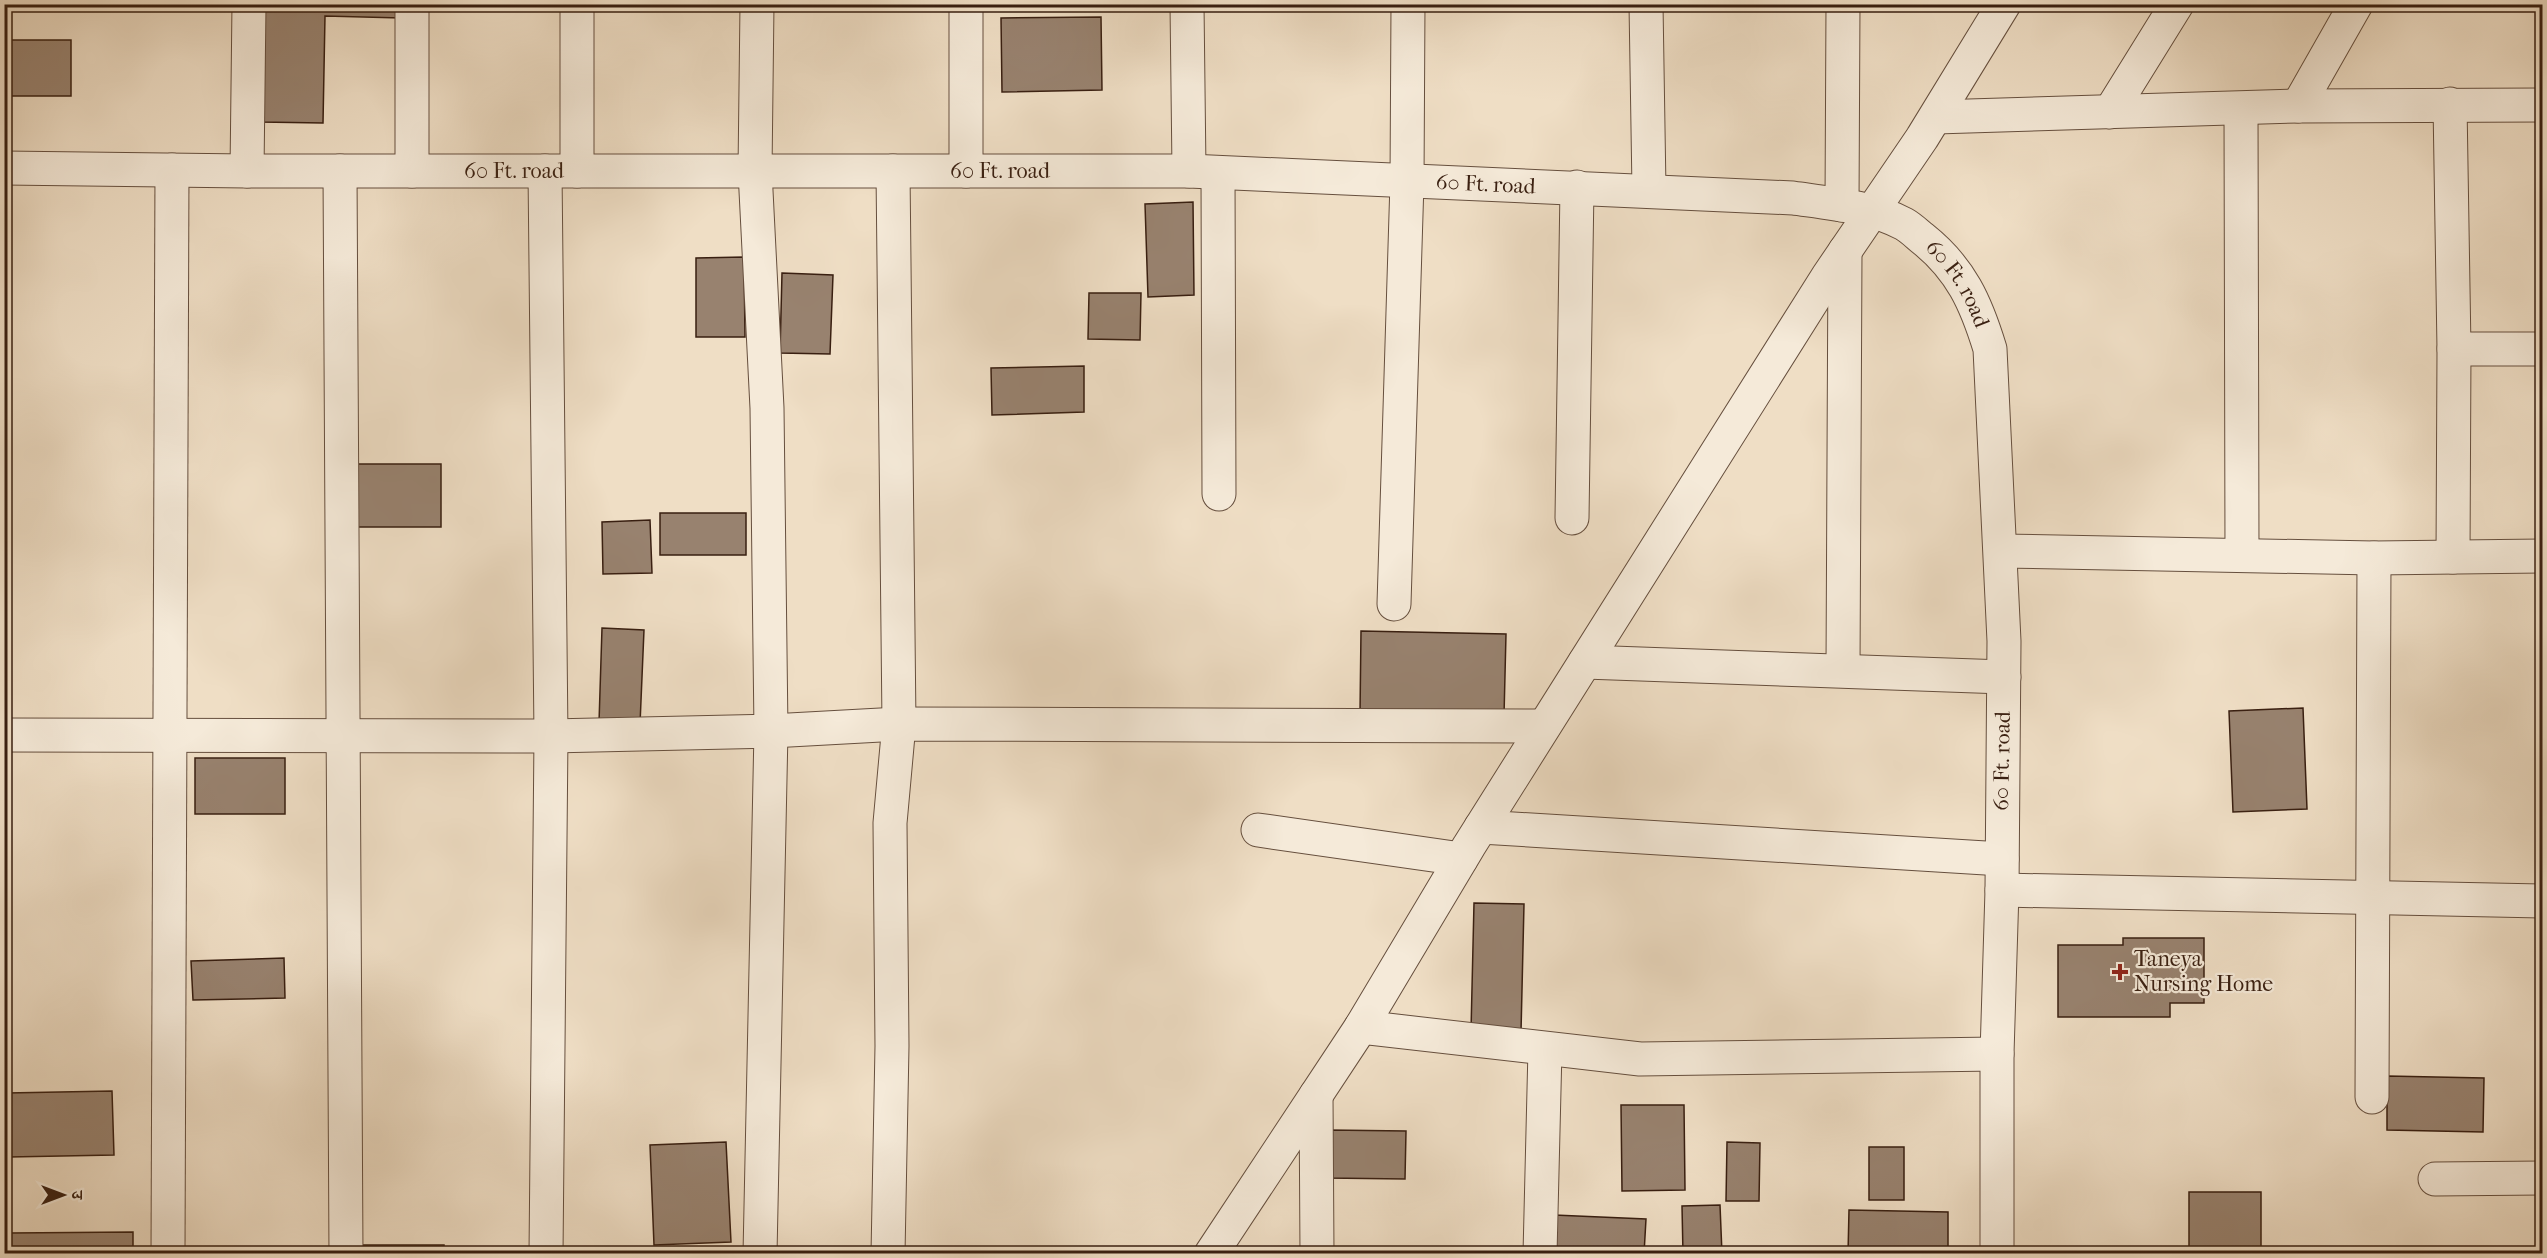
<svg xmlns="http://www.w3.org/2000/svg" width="2547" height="1258" viewBox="0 0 2547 1258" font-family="'IM FELL French Canon','Noto Serif Devanagari',serif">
	<rect width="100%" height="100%" fill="#efdec5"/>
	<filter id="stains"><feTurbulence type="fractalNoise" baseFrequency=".00333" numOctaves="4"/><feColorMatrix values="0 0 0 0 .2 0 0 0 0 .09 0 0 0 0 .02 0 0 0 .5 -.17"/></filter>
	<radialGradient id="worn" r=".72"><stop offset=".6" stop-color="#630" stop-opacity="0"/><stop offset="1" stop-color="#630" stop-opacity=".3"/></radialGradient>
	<g fill="#98826f" stroke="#391f11" stroke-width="1.5">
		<polygon points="263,4 401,4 401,18 325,16 323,123 260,122"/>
		<polygon points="1101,17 1102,90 1002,92 1001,18"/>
		<rect x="4" y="40" width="67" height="56"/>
		<polygon points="1193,202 1194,295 1148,297 1145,204"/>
		<polygon points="744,257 745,337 696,337 696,258"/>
		<polygon points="782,273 833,275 830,354 780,353"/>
		<polygon points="1089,293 1141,293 1140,340 1088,339"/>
		<polygon points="1084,366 1084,412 992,415 991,368"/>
		<rect x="348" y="464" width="93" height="63"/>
		<rect x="660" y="513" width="86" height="42"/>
		<polygon points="650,520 652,573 603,574 602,522"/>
		<polygon points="602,628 644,630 640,724 599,723"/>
		<polygon points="1361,631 1506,634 1504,716 1360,714"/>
		<polygon points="2303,708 2307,809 2233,812 2229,711"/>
		<rect x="195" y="758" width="90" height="56"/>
		<polygon points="1474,903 1524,904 1521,1032 1471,1031"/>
		<polygon points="2123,938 2204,938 2204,1003 2170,1003 2170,1017 2058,1017 2058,945 2123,945"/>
		<polygon points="284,958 285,998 193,1000 191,961"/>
		<polygon points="2387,1076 2484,1078 2483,1132 2387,1130"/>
		<polygon points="112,1091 114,1155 9,1157 7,1093"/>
		<polygon points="1621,1105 1684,1105 1685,1190 1622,1191"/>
		<polygon points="1328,1130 1406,1131 1405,1179 1327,1178"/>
		<polygon points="726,1142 731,1242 654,1245 650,1145"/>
		<polygon points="1727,1142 1760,1143 1759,1201 1726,1201"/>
		<rect x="1869" y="1147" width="35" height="53"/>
		<rect x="2189" y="1192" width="72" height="57"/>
		<polygon points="1720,1205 1722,1254 1683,1254 1682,1206"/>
		<polygon points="1849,1210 1948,1212 1948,1254 1848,1254"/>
		<polygon points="1554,1215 1646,1219 1644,1254 1552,1254"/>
		<polygon points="133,1232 133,1254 10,1254 10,1233"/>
		<rect x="356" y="1245" width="88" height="9"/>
		<rect x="1434" y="1252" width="64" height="2"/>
	</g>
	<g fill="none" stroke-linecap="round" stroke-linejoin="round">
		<g stroke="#664f3e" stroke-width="35">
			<g id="minor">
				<polyline points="577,4 577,171"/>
				<polyline points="757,4 755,171 767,408 771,731 760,1254"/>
				<polyline points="1187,4 1189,171"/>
				<polyline points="1646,4 1649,190"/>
				<polyline points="2450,104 2454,349 2453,557"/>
				<polyline points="2298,106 2356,4"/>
				<polyline points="2241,109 2242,555"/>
				<polyline points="2110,112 2177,4"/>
				<polyline points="1936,117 2298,106 2542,105"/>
				<polyline points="247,171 249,4"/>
				<polyline points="340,171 346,1254"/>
				<polyline points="412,171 412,4"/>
				<polyline points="545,171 551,736 546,1254"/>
				<polyline points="966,171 966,4"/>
				<polyline points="1218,173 1219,494"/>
				<polyline points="1842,205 1843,4"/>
				<polyline points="2454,349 2542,349"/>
				<polyline points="1572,518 1577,187"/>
				<polyline points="2001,551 2374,558 2542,556"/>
				<polyline points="1394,604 1407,182 1408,4"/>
				<polyline points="1585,662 2004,677"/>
				<polyline points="1843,670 1845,251"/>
				<polyline points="4,735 551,736 771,731 899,724 1544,726"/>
				<polyline points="1481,827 2002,859"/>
				<polyline points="1258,830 1461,859"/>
				<polyline points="2002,890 2542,901"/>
				<polyline points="1361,1027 1640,1059 1997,1054"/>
				<polyline points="1316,1095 1317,1254"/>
				<polyline points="2372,1097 2374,558"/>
				<polyline points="2435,1179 2542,1178"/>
				<polyline points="168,1254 172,170"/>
				<polyline points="888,1254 892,1046 890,823 899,724 893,171"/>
				<polyline points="1211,1254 1361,1027 1469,846 1828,276 1922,138 2004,4"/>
				<polyline points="1540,1254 1545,1049"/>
			</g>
		</g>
		<g stroke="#664f3e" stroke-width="35">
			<g id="tertiary">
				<path id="s1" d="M4,168L247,171H1189L1793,198C1828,203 1873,207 1904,224C1911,228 1917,234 1922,238C1961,269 1976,303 1990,349L2004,641L2002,890L1997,1054V1254"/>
			</g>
		</g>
		<use href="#minor" stroke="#f5ead9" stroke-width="33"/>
		<use href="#tertiary" stroke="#f5ead9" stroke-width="33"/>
	</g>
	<path fill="#8f2418" stroke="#f5ead9" stroke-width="2" d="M2117 963h6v6h6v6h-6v6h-6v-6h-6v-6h6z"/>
	<g text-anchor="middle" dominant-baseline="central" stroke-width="4.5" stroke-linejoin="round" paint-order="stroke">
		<g font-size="22" fill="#391f11" stroke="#f5ead9">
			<text stroke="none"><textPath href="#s1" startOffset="510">60 Ft. road</textPath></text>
			<text stroke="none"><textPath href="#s1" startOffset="996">60 Ft. road</textPath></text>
			<text stroke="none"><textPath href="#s1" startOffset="1482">60 Ft. road</textPath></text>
			<text stroke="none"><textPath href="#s1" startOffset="1986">60 Ft. road</textPath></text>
			<text transform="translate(2002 761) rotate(-89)">60 Ft. road</text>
		</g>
		<g font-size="22" fill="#391f11" stroke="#f5ead9" text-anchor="start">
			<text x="2134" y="959">Taneya<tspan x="2134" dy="25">Nursing Home</tspan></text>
		</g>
	</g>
	<rect width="2547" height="1258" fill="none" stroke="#efdec5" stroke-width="24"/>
	<rect x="6" y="6" width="2535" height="1246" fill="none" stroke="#391f11" stroke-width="3"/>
	<rect x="12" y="12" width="2523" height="1234" fill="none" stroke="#391f11" stroke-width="1.5"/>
	<g transform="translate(63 1195) rotate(90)" stroke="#f5ead9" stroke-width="4.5" paint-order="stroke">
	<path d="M0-4.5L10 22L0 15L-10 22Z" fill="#391f11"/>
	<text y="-9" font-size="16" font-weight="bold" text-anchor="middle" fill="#391f11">उ</text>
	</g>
	<rect width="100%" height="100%" filter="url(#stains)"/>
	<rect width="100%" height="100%" fill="url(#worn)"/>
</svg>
